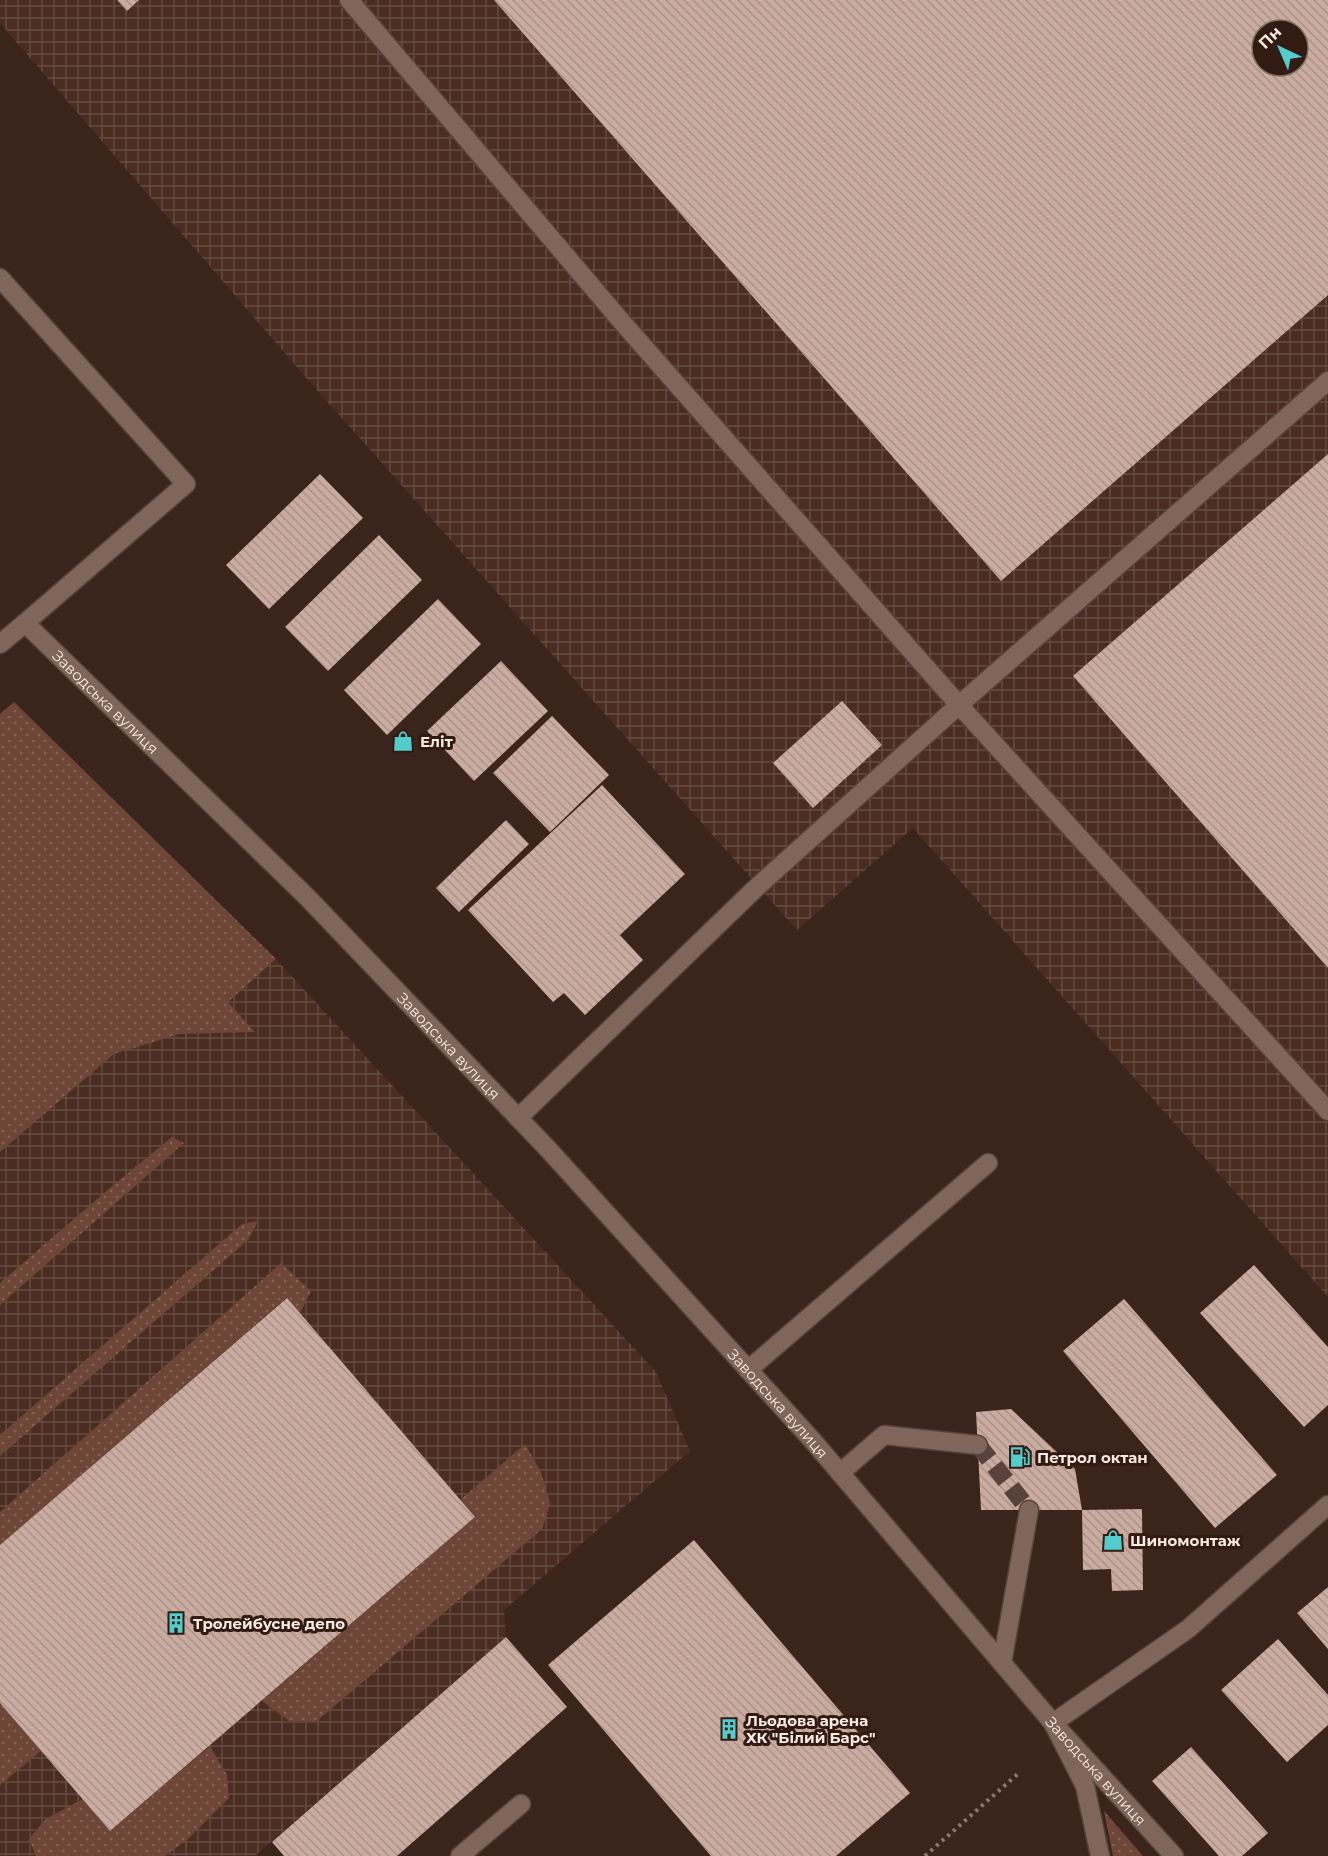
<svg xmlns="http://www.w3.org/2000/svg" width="1328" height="1856" viewBox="0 0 1328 1856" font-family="Montserrat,sans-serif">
	<defs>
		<pattern id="industrial-grid" width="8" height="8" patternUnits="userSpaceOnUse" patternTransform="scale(1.5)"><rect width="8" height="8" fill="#4a2c21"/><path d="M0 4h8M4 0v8" fill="none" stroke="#654b41"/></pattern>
		<pattern id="green-dots" width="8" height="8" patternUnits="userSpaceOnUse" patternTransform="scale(1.5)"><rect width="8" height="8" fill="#6d4637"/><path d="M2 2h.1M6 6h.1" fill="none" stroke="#836154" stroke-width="1.8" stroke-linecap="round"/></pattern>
		<pattern id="building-back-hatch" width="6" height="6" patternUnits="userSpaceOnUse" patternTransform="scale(1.5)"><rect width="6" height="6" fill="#c9aba0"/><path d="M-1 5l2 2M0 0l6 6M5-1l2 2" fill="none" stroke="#aa9289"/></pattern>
	</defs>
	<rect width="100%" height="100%" fill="#3b241c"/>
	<g fill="url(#industrial-grid)" fill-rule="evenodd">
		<path d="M0,0H1328V1297L913,828L797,930L301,372L0,23ZM1262,30H1298V66H1262Z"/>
		<polygon points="14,702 276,959 656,1372 690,1451 504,1610 506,1637 255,1856 0,1856 0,714"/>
	</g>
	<g fill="url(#green-dots)">
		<polygon points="14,702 276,959 228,1002 255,1032 179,1034 114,1054 0,1152 0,714"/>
		<polygon points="172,1137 184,1143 0,1305 0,1283 104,1193"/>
		<polygon points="258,1221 248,1240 0,1456 0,1435 242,1224"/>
		<polygon points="281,1263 311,1291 300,1313 286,1298 0,1545 0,1512"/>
		<polygon points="525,1444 541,1472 550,1503 542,1529 317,1721 289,1721 262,1701 475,1517 460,1500"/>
		<polygon points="1,1704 41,1751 0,1785 0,1705"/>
		<polygon points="210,1746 227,1775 229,1798 188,1839 165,1856 36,1856 29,1839 46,1819 83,1799 110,1831"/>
		<polygon points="1104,1811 1143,1856 1113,1856"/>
	</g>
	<g fill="url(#building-back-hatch)" fill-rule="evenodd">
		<polygon points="117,0 139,0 127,11"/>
		<path d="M494,0H1328V295L1001,581ZM1262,30H1298V66H1262Z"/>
		<polygon points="1328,454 1328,968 1073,676"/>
		<polygon points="320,474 363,518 269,609 226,565"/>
		<polygon points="379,535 422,580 328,671 285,627"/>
		<polygon points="438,599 481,644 387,735 344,690"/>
		<polygon points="501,661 548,711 474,781 427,731"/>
		<polygon points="842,701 882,745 813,808 773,763"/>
		<polygon points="552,716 609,775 550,832 493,773"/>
		<polygon points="602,785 685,874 620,935 643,960 585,1015 564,993 553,1002 468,910"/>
		<polygon points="506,820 529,844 459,912 436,888"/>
		<polygon points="1254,1265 1328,1347 1328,1405 1304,1427 1200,1313"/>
		<polygon points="287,1298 475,1517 110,1831 0,1703 0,1545"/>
		<polygon points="1124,1299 1277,1475 1215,1528 1063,1351"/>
		<polygon points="1011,1409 1075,1469 1082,1510 1142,1509 1143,1590 1112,1591 1111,1569 1083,1570 1082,1510 981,1510 976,1412"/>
		<polygon points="694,1540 910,1793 836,1856 711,1856 548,1665"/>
		<polygon points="1328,1587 1328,1649 1297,1613"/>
		<polygon points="506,1637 567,1707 397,1856 284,1856 272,1842"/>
		<polygon points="1278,1639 1328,1695 1328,1725 1287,1762 1221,1690"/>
		<polygon points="1191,1747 1268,1833 1242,1856 1219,1856 1152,1781"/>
	</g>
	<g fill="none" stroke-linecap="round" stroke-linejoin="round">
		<polyline stroke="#58423a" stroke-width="18" stroke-dasharray="18 9" stroke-linecap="butt" points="978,1445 1029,1510"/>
		<g stroke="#55423b" stroke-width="21">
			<g id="minor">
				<polyline points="349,0 622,322 959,705 1328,1111"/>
				<path id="s1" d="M0,278L186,484L25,623L307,897L548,1149L813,1441L1053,1723L1174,1856"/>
				<polyline points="0,644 25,623"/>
				<polyline points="518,1118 758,886 959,705 1328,381"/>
				<polyline points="748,1370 988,1163"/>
				<polyline points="840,1473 884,1435 978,1445"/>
				<polyline points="1002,1663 1029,1510"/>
				<polyline points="460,1856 521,1804"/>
				<polyline points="1100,1856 1085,1786 1053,1723 1188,1629 1328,1505"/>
			</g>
		</g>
		<polyline stroke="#8c7871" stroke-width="4" stroke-dasharray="3 4.5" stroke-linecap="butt" points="925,1856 1020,1772"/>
		<use href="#minor" stroke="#80655b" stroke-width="18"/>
	</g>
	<defs>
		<g id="shop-bare" transform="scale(1.62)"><path d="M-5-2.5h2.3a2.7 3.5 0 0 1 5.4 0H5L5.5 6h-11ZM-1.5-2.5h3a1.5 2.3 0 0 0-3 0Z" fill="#53cdcb" stroke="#311b12" stroke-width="2.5" paint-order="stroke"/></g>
		<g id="fuel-bare" transform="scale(1.62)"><path d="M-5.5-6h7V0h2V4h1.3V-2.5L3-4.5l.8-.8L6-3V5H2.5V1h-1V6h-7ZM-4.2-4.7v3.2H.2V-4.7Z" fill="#53cdcb" stroke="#311b12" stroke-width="2.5" paint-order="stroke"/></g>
		<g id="building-bare" transform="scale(1.62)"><path d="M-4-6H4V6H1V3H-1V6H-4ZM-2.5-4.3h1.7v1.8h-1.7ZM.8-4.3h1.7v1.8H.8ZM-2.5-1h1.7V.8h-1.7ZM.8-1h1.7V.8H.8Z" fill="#53cdcb" stroke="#311b12" stroke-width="2.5" paint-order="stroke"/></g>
	</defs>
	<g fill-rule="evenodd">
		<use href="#shop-bare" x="403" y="741"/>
		<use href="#fuel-bare" x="1020" y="1457"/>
		<use href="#shop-bare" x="1113" y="1540"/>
		<use href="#building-bare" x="176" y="1623"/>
		<use href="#building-bare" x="729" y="1729"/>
	</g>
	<g text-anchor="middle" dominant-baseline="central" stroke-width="6" stroke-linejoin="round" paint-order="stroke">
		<g font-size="15" fill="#faeae4" stroke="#311b12">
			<text stroke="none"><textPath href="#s1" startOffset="603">Заводська вулиця</textPath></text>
			<text stroke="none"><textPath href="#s1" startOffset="1089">Заводська вулиця</textPath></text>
			<text stroke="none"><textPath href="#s1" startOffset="1575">Заводська вулиця</textPath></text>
			<text stroke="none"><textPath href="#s1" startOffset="2061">Заводська вулиця</textPath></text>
		</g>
		<g font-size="15" font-weight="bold" fill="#faeae4" stroke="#311b12" text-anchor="start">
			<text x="420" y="741">Еліт</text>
			<text x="1037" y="1457">Петрол октан</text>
			<text x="1130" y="1540">Шиномонтаж</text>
			<text x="193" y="1623">Тролейбусне депо</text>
			<text x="746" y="1720">Льодова арена<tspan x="746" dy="17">ХК "Білий Барс"</tspan></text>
		</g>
	</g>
	<g transform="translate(1280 48) rotate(316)"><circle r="28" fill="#311b12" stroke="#816e66" stroke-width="1.5"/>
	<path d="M0-4.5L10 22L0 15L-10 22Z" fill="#53cdcb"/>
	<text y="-9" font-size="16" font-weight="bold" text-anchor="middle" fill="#faeae4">Пн</text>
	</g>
</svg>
